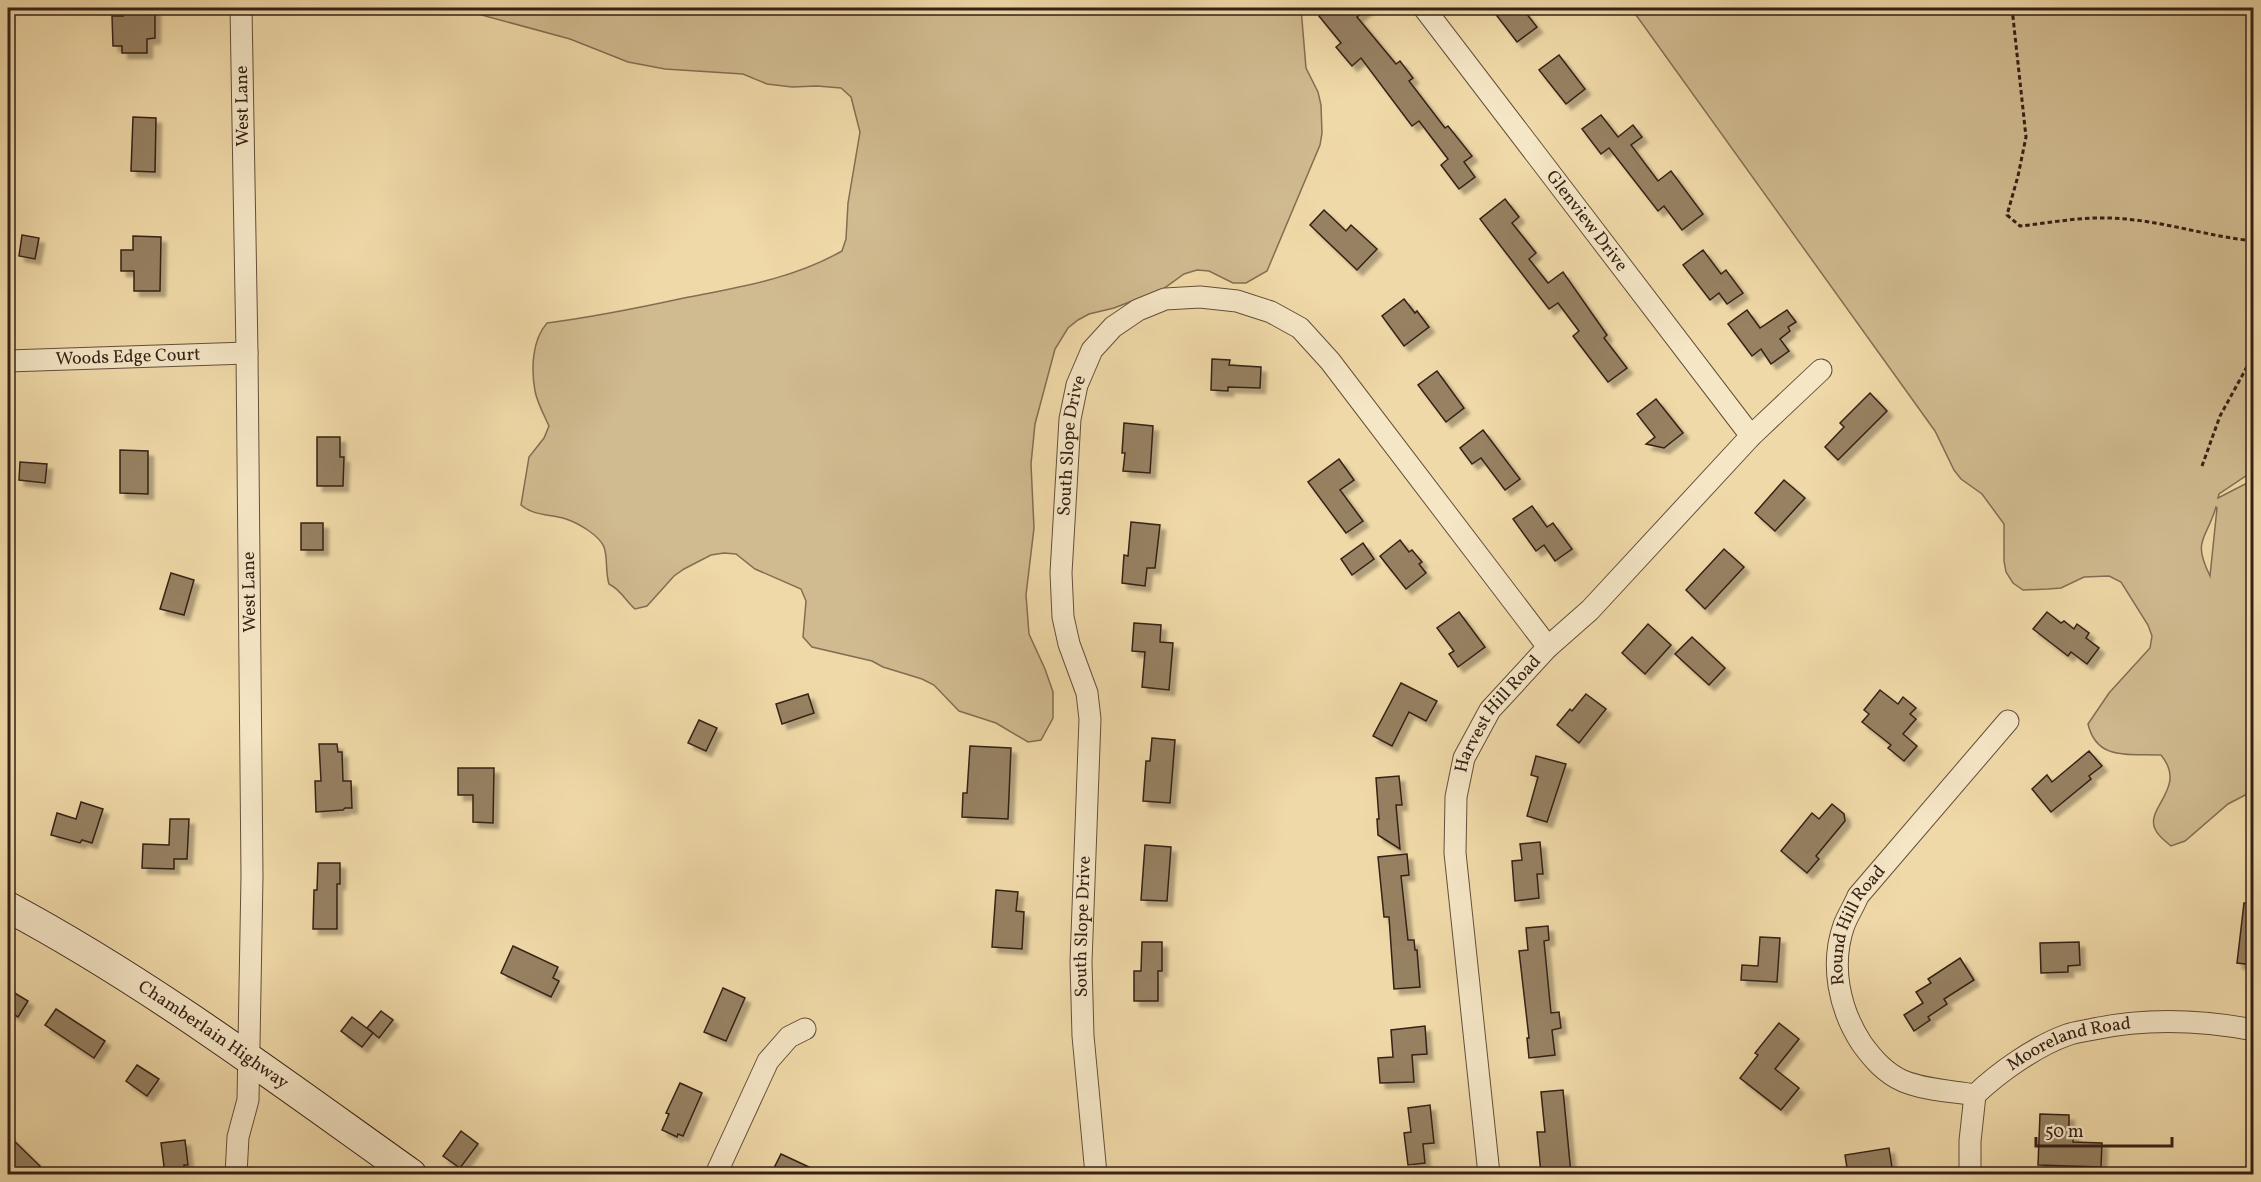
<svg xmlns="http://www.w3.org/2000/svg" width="2261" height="1182" viewBox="0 0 2261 1182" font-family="Vollkorn,serif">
	<defs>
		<filter id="shadow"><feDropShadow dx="5.5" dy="5.5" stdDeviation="1.5" flood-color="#0004"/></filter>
	</defs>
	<rect width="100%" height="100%" fill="#f0d9a8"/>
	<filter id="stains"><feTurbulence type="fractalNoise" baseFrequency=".00333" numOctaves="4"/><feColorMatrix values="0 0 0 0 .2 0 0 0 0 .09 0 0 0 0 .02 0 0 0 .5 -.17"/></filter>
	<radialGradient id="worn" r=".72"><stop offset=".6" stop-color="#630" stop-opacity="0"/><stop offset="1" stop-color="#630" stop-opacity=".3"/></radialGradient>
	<g fill="#d0ba8f" stroke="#826e52" stroke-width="1.5" fill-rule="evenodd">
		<path d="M456,8H1301L1306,68L1318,92L1321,105L1322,133L1320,145L1267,271L1246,283H1233L1209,271L1197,270L1184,274L1163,289L1114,308L1089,314L1078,320L1068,328L1055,349L1035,424L1031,464L1034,528L1026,595L1029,634L1045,669L1053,692V718L1041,740L1028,742L996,723L959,711L934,685L922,679L883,667L872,661L812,647L803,637L806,601L801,589L755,569L736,554L724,553L711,555L684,569L674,576L647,606L635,609C625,600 621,590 609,584C605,571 608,558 604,547C599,535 578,523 566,519C549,514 534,516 521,505L529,457L544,438L549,426C544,415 537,402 535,391C531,369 532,340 547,323C593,317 638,308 684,298C739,287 793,279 842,251L846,239L848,203L860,132L851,97L841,88L817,86L792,87L767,84L743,74L665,69L628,62L570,39Z"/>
		<path d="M1631,8H2253V471L2219,494L2218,498L2253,480V791L2228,804L2185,841L2171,846C2165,841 2158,836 2155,829C2145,807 2188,788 2161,755C2130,753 2097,762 2088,724L2109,693L2150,648L2152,636L2148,625L2121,582L2109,576L2084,577L2061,588L2048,589L2023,590L2013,583L2006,572L2004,561V524L1982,494L1961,479L1954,470L1935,431ZM2216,507L2217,508L2210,576C2192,539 2206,541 2216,507Z"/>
	</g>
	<g fill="#968162" stroke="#352116" stroke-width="1.5" filter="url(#shadow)">
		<polygon points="123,8 155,8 155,38 147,39 147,53 122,53 122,46 113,46 112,16 123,16"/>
		<polygon points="1329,8 1368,8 1357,17 1396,64 1400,61 1413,78 1409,81 1445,128 1448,126 1472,156 1464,162 1475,177 1459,189 1441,165 1448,159 1419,121 1412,126 1361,58 1352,66 1336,47 1341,43 1319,16"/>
		<polygon points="1491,8 1522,8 1537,27 1517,42"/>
		<polygon points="1559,55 1585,89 1566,104 1539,70"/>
		<polygon points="1601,115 1618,137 1633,125 1642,137 1631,145 1658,181 1671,171 1703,214 1682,230 1664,206 1658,211 1609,148 1601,154 1582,129"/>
		<polygon points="133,117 156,118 155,172 131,171"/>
		<polygon points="1505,199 1519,217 1512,223 1536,253 1529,259 1548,283 1563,272 1607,335 1604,338 1627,368 1608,382 1573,336 1579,331 1558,303 1549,309 1480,219"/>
		<polygon points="1324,210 1346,231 1351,225 1377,249 1357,270 1310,225"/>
		<polygon points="22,235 39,238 35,259 19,256"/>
		<polygon points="133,236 161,237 160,291 134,291 134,271 121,271 121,250 133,250"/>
		<polygon points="1703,250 1721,274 1726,270 1743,293 1727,304 1719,293 1710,300 1683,265"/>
		<polygon points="1404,299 1415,313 1417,311 1429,327 1404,346 1382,316"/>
		<polygon points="1747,310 1760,328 1787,310 1796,322 1788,327 1790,331 1780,339 1789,351 1771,364 1761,349 1752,356 1728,324"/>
		<polygon points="1212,359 1230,360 1229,365 1261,367 1260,388 1228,387 1228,391 1211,390"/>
		<polygon points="1437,371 1464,408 1446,422 1418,385"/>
		<polygon points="1870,393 1887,411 1838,460 1825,447 1844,427 1840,423"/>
		<polygon points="1656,399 1683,433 1664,448 1646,444 1655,437 1637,414"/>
		<polygon points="1124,423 1153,426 1150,473 1123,471 1125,453 1122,453"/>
		<polygon points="1483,430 1520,479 1505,490 1481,458 1472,464 1460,448"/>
		<polygon points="317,437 340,437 340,457 344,457 343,486 317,486"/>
		<polygon points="120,450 148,451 148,494 120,493"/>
		<polygon points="1339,459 1354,480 1340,490 1363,521 1346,533 1308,482"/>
		<polygon points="20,462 47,464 45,483 19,480"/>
		<polygon points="1784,480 1805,498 1775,531 1755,513"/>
		<polygon points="1532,506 1547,527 1553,523 1572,549 1555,561 1544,545 1536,551 1513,519"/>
		<polygon points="1131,522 1160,525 1155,568 1147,568 1145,586 1122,583 1124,555 1128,556"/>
		<rect x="301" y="523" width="22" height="27"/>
		<polygon points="1400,540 1409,552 1412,550 1422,562 1419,564 1426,573 1406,589 1380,556"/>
		<polygon points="1363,543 1374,559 1352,575 1341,559"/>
		<polygon points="1724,549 1744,567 1705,609 1686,590"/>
		<polygon points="171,573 194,580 184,615 160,609"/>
		<polygon points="1459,612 1485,647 1458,667 1449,654 1454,651 1437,628"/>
		<polygon points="2047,612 2061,623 2064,621 2074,629 2077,624 2089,633 2086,638 2099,648 2087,664 2071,652 2068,656 2033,629"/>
		<polygon points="1134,623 1161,625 1160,642 1173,643 1169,690 1142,687 1145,652 1132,651"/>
		<polygon points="1648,624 1671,645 1645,674 1622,653"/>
		<polygon points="1692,637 1725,668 1709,685 1675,654"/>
		<polygon points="1401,683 1437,701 1426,721 1409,712 1392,746 1373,736"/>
		<polygon points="1880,690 1898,704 1903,697 1916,708 1910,714 1916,719 1903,734 1917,746 1904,761 1888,748 1891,745 1862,722 1869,714 1864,710"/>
		<polygon points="808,694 814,713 782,724 776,704"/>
		<polygon points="1586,694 1606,709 1579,743 1557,725 1570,709 1572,711"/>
		<polygon points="699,720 717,728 706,751 688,743"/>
		<polygon points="1152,738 1175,740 1170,803 1143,801 1146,761 1150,761"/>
		<polygon points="319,744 337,744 338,752 342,752 343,781 351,781 352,808 345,808 343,810 316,812 315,781 321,781"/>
		<polygon points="970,746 1011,748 1008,819 962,817 963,793 967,793"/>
		<polygon points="2089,751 2102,766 2089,776 2091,779 2051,812 2032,789 2047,775 2052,782"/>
		<polygon points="1536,756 1566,764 1547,822 1527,816 1538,777 1531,775"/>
		<polygon points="458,768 494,768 493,823 473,822 473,795 458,795"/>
		<polygon points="1399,776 1402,805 1396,805 1400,849 1378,835 1377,819 1379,819 1376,778"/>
		<polygon points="81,802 103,809 92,843 82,840 80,843 51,835 57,813 76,819"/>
		<polygon points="1832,804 1844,814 1845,821 1816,856 1819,859 1807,873 1781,851 1812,813 1819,819"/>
		<polygon points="170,819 189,819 187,859 174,859 174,869 142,868 143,844 169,845"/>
		<polygon points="1540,842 1543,874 1537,874 1539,898 1515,901 1512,861 1522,860 1520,844"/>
		<polygon points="1145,845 1171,847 1167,901 1141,900"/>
		<polygon points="1407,854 1409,875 1401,876 1408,940 1414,940 1415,950 1417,950 1420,987 1394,989 1389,917 1384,917 1378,857"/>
		<polygon points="318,863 340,863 340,884 337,884 337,929 313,929 314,890 317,890"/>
		<polygon points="996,890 1018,892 1016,911 1024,912 1022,949 992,947"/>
		<polygon points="2244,903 2253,903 2253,965 2237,963"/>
		<polygon points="1548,926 1549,940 1544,941 1551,1013 1559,1012 1561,1028 1552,1030 1555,1055 1529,1058 1527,1038 1529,1038 1519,951 1528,950 1526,928"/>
		<polygon points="1760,937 1780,938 1777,982 1741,980 1742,965 1758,966"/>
		<polygon points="1142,942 1162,942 1162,971 1158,971 1158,1001 1134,1001 1134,971 1141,971"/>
		<polygon points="2079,942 2080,965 2068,966 2068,972 2041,973 2040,943"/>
		<polygon points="513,946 558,967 553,978 559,981 551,997 501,973"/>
		<polygon points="1960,958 1974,980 1944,999 1947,1004 1928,1017 1930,1020 1914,1031 1904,1015 1923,1003 1916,992 1931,983 1928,979"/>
		<polygon points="723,988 745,998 726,1041 704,1032"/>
		<polygon points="8,989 28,1001 18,1017 8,1011"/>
		<polygon points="56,1009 105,1041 94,1058 45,1025"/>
		<polygon points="381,1011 393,1020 379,1038 367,1028"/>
		<polygon points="352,1017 373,1033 362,1047 341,1031"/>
		<polygon points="1779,1023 1799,1039 1775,1069 1799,1088 1781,1110 1740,1078 1758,1055 1755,1053"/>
		<polygon points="1425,1026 1427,1054 1412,1055 1414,1082 1380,1083 1378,1058 1393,1057 1391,1030"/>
		<polygon points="137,1065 159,1079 147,1096 126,1081"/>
		<polygon points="680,1083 702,1093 683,1136 678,1134 677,1137 662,1130 669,1114 666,1113"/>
		<polygon points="1563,1090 1571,1174 1541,1174 1537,1132 1545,1132 1541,1092"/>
		<polygon points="1430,1105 1434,1143 1423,1144 1425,1163 1408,1165 1404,1133 1411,1132 1408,1108"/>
		<polygon points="2040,1114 2069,1115 2069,1128 2074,1129 2073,1142 2102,1143 2101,1167 2038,1165"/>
		<polygon points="461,1131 478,1144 460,1168 443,1156"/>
		<polygon points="8,1135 40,1166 32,1174 8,1174"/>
		<polygon points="185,1140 188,1165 184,1165 185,1174 165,1174 161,1143"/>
		<polygon points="1889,1148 1893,1174 1848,1174 1845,1155"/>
		<polygon points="781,1154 824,1174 771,1174"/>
	</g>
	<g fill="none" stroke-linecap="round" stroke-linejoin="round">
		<g stroke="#644f3a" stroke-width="23">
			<g id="minor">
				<path id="s1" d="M1424,8L1751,436"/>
				<path id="s2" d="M8,361L247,353"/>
				<path id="s3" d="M1975,1095C1951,1091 1925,1090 1903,1081C1885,1073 1873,1059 1862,1044C1839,1009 1830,965 1844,925C1848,915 1854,906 1858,896L2008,721"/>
				<polyline points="236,1174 238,1137 248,1100 252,876 247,353 241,8"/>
				<polyline points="716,1174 768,1061 789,1037 805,1029"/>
				<path id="s4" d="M1096,1174L1083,1036L1081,962L1090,719L1087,693L1069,644L1063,617L1061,573L1070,419L1077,385L1092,350L1113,327L1138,310L1165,299L1200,297L1237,301L1271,312L1300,328L1330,361L1548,647"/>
				<path id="s5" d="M1489,1174L1455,853L1456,797L1464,758L1490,710L1548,647L1590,610L1751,436L1821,370"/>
				<path id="s6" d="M1970,1174V1141L1975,1095C1999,1072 2036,1046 2067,1035C2075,1032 2085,1031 2094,1029C2146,1018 2201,1020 2254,1030"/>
			</g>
		</g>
		<g stroke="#352116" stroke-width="32">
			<g id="secondary">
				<path id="s7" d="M8,907C150,983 280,1081 411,1174"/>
			</g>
		</g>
		<g stroke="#352116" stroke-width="3" stroke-dasharray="4.5 3" stroke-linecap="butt">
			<path d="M2012,8L2026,137L2018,176L2007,215L2020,226C2049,223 2079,217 2108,218C2158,219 2204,236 2254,241"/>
			<polyline points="2202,466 2220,416 2254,354"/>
		</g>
		<use href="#minor" stroke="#f5e6c6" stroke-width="21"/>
		<use href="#secondary" stroke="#f5e6c6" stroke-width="30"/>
	</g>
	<g text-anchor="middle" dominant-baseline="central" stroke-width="5" stroke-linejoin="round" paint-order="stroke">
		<g font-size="18" fill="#352116" stroke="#f5e6c6">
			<text transform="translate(243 106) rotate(-91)">West Lane</text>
			<text stroke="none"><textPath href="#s1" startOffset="268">Glenview Drive</textPath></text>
			<text stroke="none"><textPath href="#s2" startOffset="120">Woods Edge Court</textPath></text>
			<text stroke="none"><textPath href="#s4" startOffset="734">South Slope Drive</textPath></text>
			<text transform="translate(250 592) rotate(-91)">West Lane</text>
			<text stroke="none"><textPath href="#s5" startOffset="474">Harvest Hill Road</textPath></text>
			<text stroke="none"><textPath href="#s4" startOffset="248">South Slope Drive</textPath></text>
			<text stroke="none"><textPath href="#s3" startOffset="258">Round Hill Road</textPath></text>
			<text stroke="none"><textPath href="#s7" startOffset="242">Chamberlain Highway</textPath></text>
			<text stroke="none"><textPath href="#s6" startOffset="189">Mooreland Road</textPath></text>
		</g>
	</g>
	<rect width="2261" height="1182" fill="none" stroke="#f0d9a8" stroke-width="30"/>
	<rect x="9" y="9" width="2243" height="1164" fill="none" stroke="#352116" stroke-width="3"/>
	<rect x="15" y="15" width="2231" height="1152" fill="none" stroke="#352116" stroke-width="1.5"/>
	<path d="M2036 1137v9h136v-9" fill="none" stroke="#352116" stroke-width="3"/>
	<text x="2045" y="1137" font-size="18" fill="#352116" stroke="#f5e6c6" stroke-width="4.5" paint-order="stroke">50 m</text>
	<rect width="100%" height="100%" filter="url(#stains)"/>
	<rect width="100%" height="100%" fill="url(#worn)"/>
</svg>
